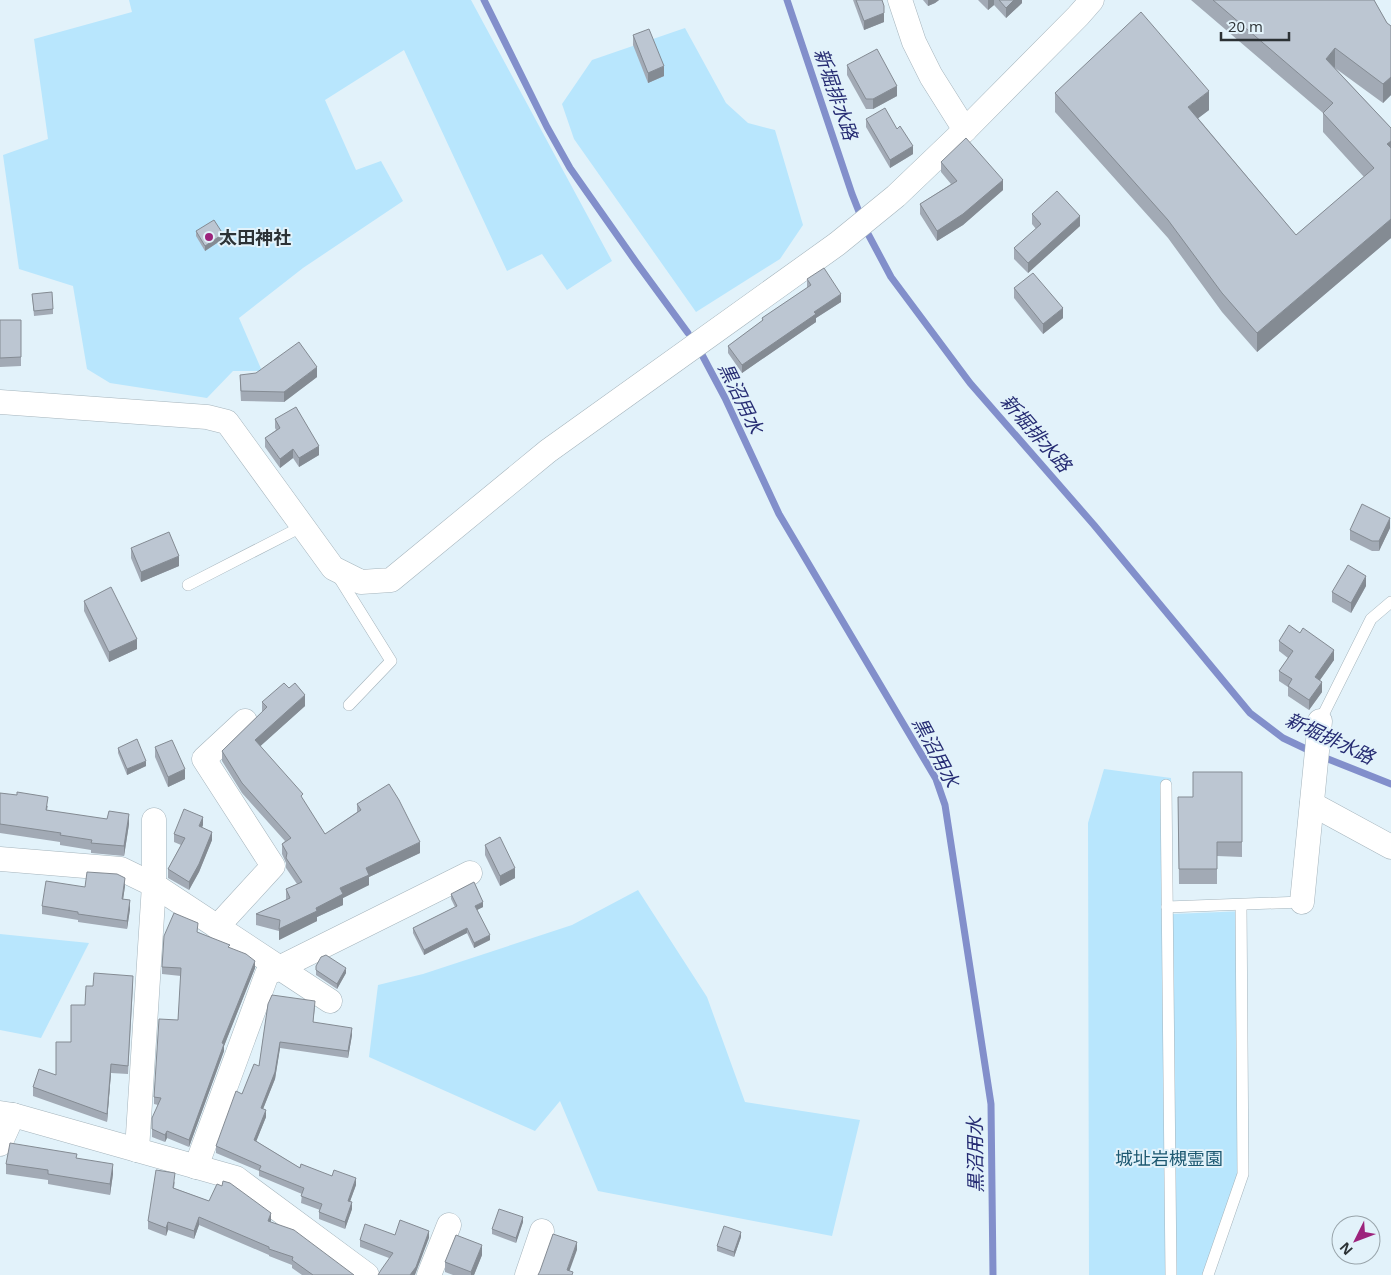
<svg xmlns="http://www.w3.org/2000/svg" width="1391" height="1275" viewBox="0 0 1391 1275" font-family="'Open Sans','Noto Sans JP',sans-serif">
	<rect width="100%" height="100%" fill="#e2f2fa"/>
	<g fill="#b8e6fd">
		<polygon points="129,0 471,0 612,261 567,290 542,254 507,271 404,50 325,100 356,170 381,161 403,201 303,268 239,318 262,371 233,371 207,398 110,383 87,369 73,286 19,269 3,155 48,139 34,39 132,12"/>
		<polygon points="685,28 726,103 748,123 775,130 803,225 780,259 696,312 574,139 562,104 592,60"/>
		<polygon points="1104,769 1171,778 1173,914 1245,911 1249,1172 1210,1275 1089,1275 1088,823"/>
		<polygon points="638,890 707,997 745,1102 860,1120 832,1236 598,1191 560,1101 535,1131 369,1057 378,985 423,974 572,925"/>
		<polygon points="0,934 89,943 41,1038 0,1030"/>
	</g>
	<g fill="none" stroke-linecap="round" stroke-linejoin="round">
		<g stroke="#828fcb" stroke-width="7">
			<polyline points="484,0 547,127 570,168 636,262 688,333"/>
			<polyline points="787,0 852,194 867,232 891,277 970,383 1094,525 1250,713 1283,738 1323,757 1391,784"/>
			<polyline points="700,351 725,398 779,514 936,779 945,805 991,1104 993,1275"/>
		</g>
		<g stroke="#a5b4bc" stroke-width="12">
			<g id="lane">
				<polyline points="338,576 391,661 349,705"/>
				<polyline points="188,585 303,526"/>
				<polyline points="1320,721 1371,619 1391,602"/>
				<polyline points="1166,785 1171,1275"/>
				<polyline points="1167,907 1302,902"/>
				<polyline points="1208,1275 1243,1174 1241,905"/>
			</g>
		</g>
		<g stroke="#a5b4bc" stroke-width="25">
			<g id="street">
				<polyline points="900,0 914,42 931,76 965,130"/>
				<polyline points="0,402 207,417 227,422 333,568 361,582 391,580 548,451 837,244 896,196 965,130 1078,16 1092,0"/>
				<polyline points="1312,804 1391,847"/>
				<polyline points="0,859 121,869 154,885 330,1001"/>
				<polyline points="1302,902 1320,721"/>
				<polyline points="217,927 273,866 204,759 245,721"/>
				<polyline points="0,1113 13,1115 236,1178 367,1275"/>
				<polyline points="0,1144 13,1115"/>
				<polyline points="137,1150 154,885 154,820"/>
				<polyline points="196,1167 267,974 470,873"/>
				<polyline points="429,1275 449,1225"/>
				<polyline points="527,1275 542,1231"/>
			</g>
		</g>
		<use href="#lane" stroke="#fff" stroke-width="11"/>
		<use href="#street" stroke="#fff" stroke-width="24"/>
	</g>
	<g fill="#a2aab5">
		<polygon points="853,0 882,0 884,22 864,30"/>
		<polygon points="923,0 939,0 935,3 928,6"/>
		<polygon points="978,0 1022,0 1022,3 1006,18 994,5 988,10"/>
		<polygon points="1191,0 1374,0 1387,23 1391,26 1391,96 1391,95 1383,103 1335,68 1391,128 1391,238 1257,352 1222,312 1168,238 1055,112 1055,93 1209,110 1198,118 1296,235 1364,177 1323,132 1323,113"/>
		<polygon points="633,35 664,76 648,83 633,45"/>
		<polygon points="847,65 897,96 873,109 866,109 847,75"/>
		<polygon points="866,119 897,129 913,154 890,168 866,127"/>
		<polygon points="941,162 1003,190 963,225 937,241 920,214 920,204 951,184 941,172"/>
		<polygon points="1032,214 1080,226 1028,273 1014,259 1014,248 1036,229 1032,224"/>
		<polygon points="196,231 223,239 205,251 196,236"/>
		<polygon points="807,279 841,302 816,318 816,322 742,373 728,353 728,346 762,321 762,318 807,288"/>
		<polygon points="1014,288 1063,318 1043,334 1014,298"/>
		<polygon points="32,294 53,309 53,314 34,316"/>
		<polygon points="0,320 21,320 21,366 0,367"/>
		<polygon points="240,375 317,377 284,402 241,401 240,385"/>
		<polygon points="275,419 319,455 299,467 293,458 280,468 265,447 265,438 276,430 275,428"/>
		<polygon points="1390,528 1379,551 1372,551 1350,540 1350,530"/>
		<polygon points="131,548 179,566 141,582 131,558"/>
		<polygon points="1366,586 1351,613 1332,602 1332,592"/>
		<polygon points="84,601 137,649 109,662 84,611"/>
		<polygon points="1279,641 1334,660 1320,680 1322,692 1309,710 1288,696 1288,687 1279,681 1279,671 1288,658 1279,651"/>
		<polygon points="262,702 305,706 260,746 303,800 325,834 357,812 357,804 420,853 369,877 369,885 343,898 343,905 317,917 317,921 279,940 279,931 256,925 256,914 286,900 286,889 297,884 286,868 286,863 282,854 282,844 285,841 242,793 222,761 222,751 262,712"/>
		<polygon points="155,747 185,779 168,787 155,757"/>
		<polygon points="118,748 146,766 127,775 118,753"/>
		<polygon points="1242,772 1242,857 1217,856 1217,884 1179,884 1178,797 1193,797"/>
		<polygon points="0,793 48,806 47,810 129,824 124,856 91,853 91,850 60,845 60,842 0,833"/>
		<polygon points="203,825 202,827 212,840 199,872 189,890 168,878 168,869 181,845 174,842 174,834"/>
		<polygon points="485,845 515,878 500,886 485,855"/>
		<polygon points="125,886 123,899 130,909 127,929 78,922 78,920 42,914 42,906 85,887"/>
		<polygon points="451,894 483,907 477,910 490,940 474,948 467,933 424,955 413,933 413,928 455,907 451,899"/>
		<polygon points="198,932 230,948 255,968 224,1046 224,1051 189,1147 167,1138 165,1142 152,1137 152,1129 158,1105 154,1104 154,1097 178,1020 181,976 162,974 162,967"/>
		<polygon points="316,966 346,973 337,989 316,975"/>
		<polygon points="133,985 128,1074 111,1073 107,1122 33,1096 33,1087 56,1075 71,1042"/>
		<polygon points="268,1004 315,1008 313,1022 352,1035 348,1058 280,1048 275,1079 263,1109 266,1117 256,1141 300,1168 356,1185 350,1201 352,1209 345,1229 319,1219 319,1212 320,1210 301,1203 302,1194 259,1176 259,1171 216,1153 216,1146 242,1094 259,1066"/>
		<polygon points="77,1158 113,1174 110,1195 48,1184 48,1180 6,1174 6,1164"/>
		<polygon points="175,1181 174,1188 209,1201 271,1221 270,1222 354,1275 302,1275 292,1268 292,1265 269,1256 269,1255 199,1225 194,1239 168,1230 166,1236 148,1229 148,1221"/>
		<polygon points="523,1222 516,1243 492,1234 492,1229"/>
		<polygon points="395,1235 429,1238 389,1258 360,1247 360,1240"/>
		<polygon points="741,1237 734,1257 717,1251 717,1246"/>
		<polygon points="482,1255 474,1275 453,1275 445,1272 445,1262"/>
	</g>
	<g fill="#848b93">
		<polygon points="928,0 939,0 935,3 928,6"/>
		<polygon points="988,0 994,0 994,5 988,10"/>
		<polygon points="1014,0 1022,0 1022,3 1006,18 1006,8"/>
		<polygon points="884,13 884,22 864,30 864,21"/>
		<polygon points="1335,48 1335,67 1326,77 1326,59"/>
		<polygon points="664,66 664,76 648,83 648,73"/>
		<polygon points="1391,77 1391,95 1383,103 1383,84"/>
		<polygon points="897,86 897,96 873,109 873,99"/>
		<polygon points="1209,91 1209,110 1188,126 1188,107"/>
		<polygon points="1391,141 1391,160 1387,144"/>
		<polygon points="913,146 913,154 890,168 890,160"/>
		<polygon points="1003,180 1003,190 963,225 937,241 937,231"/>
		<polygon points="1080,216 1080,226 1028,273 1028,263"/>
		<polygon points="1391,219 1391,238 1257,352 1257,333"/>
		<polygon points="223,234 223,239 205,251 205,246"/>
		<polygon points="841,294 841,302 816,318 816,322 742,373 742,365 814,312"/>
		<polygon points="1063,308 1063,318 1043,334 1043,324"/>
		<polygon points="317,367 317,377 284,402 284,392"/>
		<polygon points="319,446 319,455 299,467 299,458"/>
		<polygon points="293,449 293,458 280,468 280,459"/>
		<polygon points="1390,518 1390,528 1379,551 1379,541"/>
		<polygon points="179,556 179,566 141,582 141,572"/>
		<polygon points="1366,576 1366,586 1351,613 1351,603"/>
		<polygon points="137,639 137,649 109,662 109,652"/>
		<polygon points="1334,650 1334,660 1315,687 1315,677"/>
		<polygon points="1322,682 1322,692 1309,710 1309,700"/>
		<polygon points="305,695 305,706 255,751 255,740"/>
		<polygon points="146,761 146,766 127,775 127,769"/>
		<polygon points="185,769 185,779 168,787 168,777"/>
		<polygon points="129,814 129,824 124,856 124,846"/>
		<polygon points="203,817 203,825 199,834 199,826"/>
		<polygon points="212,832 212,840 199,872 189,890 189,882"/>
		<polygon points="420,842 420,853 369,877 369,885 343,898 343,905 317,917 317,921 279,940 279,929 316,908 366,868"/>
		<polygon points="515,868 515,878 500,886 500,876"/>
		<polygon points="125,878 125,886 122,907 122,899"/>
		<polygon points="130,900 130,909 127,929 127,921"/>
		<polygon points="483,902 483,907 475,911 475,906"/>
		<polygon points="467,928 467,933 424,955 424,950"/>
		<polygon points="490,935 490,940 474,948 474,943"/>
		<polygon points="255,961 255,968 224,1046 224,1051 189,1147 189,1140 222,1043"/>
		<polygon points="346,968 346,973 337,989 337,984"/>
		<polygon points="352,1028 352,1035 348,1058 348,1051"/>
		<polygon points="280,1042 280,1048 275,1079 261,1114 261,1108"/>
		<polygon points="111,1064 111,1073 107,1122 107,1114"/>
		<polygon points="266,1110 266,1117 254,1147 254,1140"/>
		<polygon points="167,1131 167,1138 165,1142 165,1135"/>
		<polygon points="113,1164 113,1174 110,1195 110,1184"/>
		<polygon points="356,1178 356,1185 348,1207 348,1201"/>
		<polygon points="352,1202 352,1209 345,1229 345,1222"/>
		<polygon points="271,1213 271,1221 268,1229 268,1221"/>
		<polygon points="199,1217 199,1225 194,1239 194,1231"/>
		<polygon points="523,1217 523,1222 516,1243 516,1238"/>
		<polygon points="168,1222 168,1230 166,1236 166,1228"/>
		<polygon points="429,1231 429,1238 415,1275 410,1275"/>
		<polygon points="741,1232 741,1237 734,1257 734,1252"/>
		<polygon points="577,1242 577,1250 568,1275 567,1270"/>
		<polygon points="482,1245 482,1255 474,1275 471,1275 471,1272"/>
	</g>
	<g fill="#bcc6d2" stroke="#848b93">
		<polygon points="856,0 882,0 884,6 884,13 864,21"/>
		<polygon points="999,0 1014,0 1006,8"/>
		<polygon points="1213,0 1374,0 1387,23 1391,26 1391,77 1383,84 1335,48 1326,59 1391,128 1391,141 1387,144 1391,148 1391,219 1257,333 1222,293 1168,220 1055,93 1141,12 1209,91 1188,107 1296,235 1374,168 1323,113 1333,103"/>
		<polygon points="649,29 664,66 648,73 633,35"/>
		<polygon points="877,49 897,86 873,99 866,99 847,65"/>
		<polygon points="885,108 897,129 900,126 913,146 890,160 866,119"/>
		<polygon points="966,138 1003,180 963,214 937,231 920,204 957,181 941,162"/>
		<polygon points="1057,191 1080,216 1028,263 1014,248 1041,224 1032,214"/>
		<polygon points="214,220 223,234 205,246 196,231"/>
		<polygon points="824,268 841,294 814,312 816,314 742,365 728,346 763,320 762,318 811,285 807,279"/>
		<polygon points="1033,273 1063,308 1043,324 1014,288"/>
		<polygon points="52,292 53,309 34,311 32,294"/>
		<polygon points="0,320 21,320 21,357 0,358"/>
		<polygon points="299,342 317,367 284,392 241,391 240,375 256,373"/>
		<polygon points="296,407 319,446 299,458 293,449 280,459 265,438 280,428 275,419"/>
		<polygon points="1362,504 1390,518 1379,541 1372,541 1350,530"/>
		<polygon points="169,532 179,556 141,572 131,548"/>
		<polygon points="1348,565 1366,576 1351,603 1332,592"/>
		<polygon points="111,587 137,639 109,652 84,601"/>
		<polygon points="1289,625 1300,633 1303,628 1334,650 1315,677 1322,682 1309,700 1288,686 1292,679 1279,671 1293,651 1279,641"/>
		<polygon points="284,683 289,688 295,683 305,695 255,740 303,794 301,796 325,834 361,810 357,804 389,784 399,800 420,842 366,868 369,875 340,888 343,894 316,908 317,911 279,929 280,920 256,914 290,898 286,889 302,882 286,858 287,853 282,844 291,838 242,783 222,751 267,707 262,702"/>
		<polygon points="137,739 146,761 127,769 118,748"/>
		<polygon points="172,740 185,769 168,777 155,747"/>
		<polygon points="1193,772 1242,772 1242,842 1217,842 1217,869 1179,869 1178,797 1193,797"/>
		<polygon points="17,792 48,797 46,810 107,819 109,811 129,814 124,846 91,843 92,840 60,835 61,833 0,824 0,793 17,795"/>
		<polygon points="184,809 203,817 199,826 212,832 199,864 189,882 168,869 185,838 174,834"/>
		<polygon points="500,837 515,868 500,876 485,845"/>
		<polygon points="87,872 117,874 125,878 122,899 130,900 127,921 78,914 78,912 42,906 46,881 85,887"/>
		<polygon points="474,882 483,902 475,906 490,935 474,943 467,928 424,950 413,928 457,906 451,894"/>
		<polygon points="174,913 198,923 197,932 230,945 228,947 246,954 255,961 222,1043 224,1044 189,1140 167,1131 165,1135 152,1129 152,1118 161,1098 154,1097 159,1019 178,1020 181,968 162,967 164,936"/>
		<polygon points="326,955 346,968 337,984 316,970 316,966 321,957"/>
		<polygon points="94,973 133,976 128,1066 111,1064 107,1114 33,1087 39,1069 56,1075 56,1042 71,1042 71,1005 85,1005 86,986 93,986"/>
		<polygon points="272,995 315,1001 313,1022 352,1028 348,1051 280,1042 275,1072 261,1108 266,1110 254,1140 300,1168 301,1164 332,1176 334,1170 356,1178 348,1201 352,1202 345,1222 319,1212 322,1204 301,1196 304,1188 259,1170 261,1166 216,1146 236,1091 242,1094 254,1064 259,1066 268,1004"/>
		<polygon points="10,1143 77,1154 76,1158 113,1164 110,1184 48,1174 48,1170 6,1164"/>
		<polygon points="156,1170 175,1173 173,1188 209,1201 217,1184 222,1186 223,1181 230,1183 271,1213 268,1221 294,1230 354,1275 313,1275 292,1260 293,1257 269,1249 269,1247 199,1217 194,1231 168,1222 166,1228 148,1221"/>
		<polygon points="499,1209 523,1217 516,1238 492,1229"/>
		<polygon points="400,1220 429,1231 416,1267 410,1275 378,1275 381,1270 393,1253 360,1240 365,1224 395,1235"/>
		<polygon points="724,1226 741,1232 734,1252 717,1246"/>
		<polygon points="553,1234 577,1242 567,1270 573,1272 572,1275 538,1275 540,1271"/>
		<polygon points="456,1235 482,1245 471,1272 445,1262"/>
	</g>
	<circle fill="#9c237c" stroke="#e2f2fa" stroke-width="2" cx="209" cy="237" r="5"/>
	<g text-anchor="middle" dominant-baseline="central" stroke-width="4" stroke-linejoin="round" paint-order="stroke">
		<g font-size="18" font-weight="bold" fill="#2c3235" stroke="#e2f2fa" text-anchor="start">
			<text x="219" y="237">太田神社</text>
		</g>
		<g font-size="18" fill="#1c5871" stroke="#e2f2fa">
			<text x="1169" y="1158">城址岩槻霊園</text>
		</g>
		<g font-size="19" font-style="italic" fill="#262c73" stroke="#e2f2fa">
			<text transform="translate(836 94) rotate(71)">新堀排水路</text>
			<text transform="translate(741 398) rotate(64)">黒沼用水</text>
			<text transform="translate(1036 433) rotate(49)">新堀排水路</text>
			<text transform="translate(1330 738) rotate(25)">新堀排水路</text>
			<text transform="translate(936 752) rotate(62)">黒沼用水</text>
			<text transform="translate(975 1155) rotate(-91)">黒沼用水</text>
		</g>
	</g>
	<g transform="translate(1356 1240) rotate(228)"><circle r="24" fill="#e2f2fa" stroke="#99a5ab"/>
	<path d="M0-4L9 19L0 12L-9 19Z" fill="#9c237c"/>
	<text y="-8" font-size="14" font-weight="bold" text-anchor="middle" fill="#2c3235">N</text>
	</g>
	<path d="M1221 32v8h68v-8" fill="none" stroke="#2c3235" stroke-width="2.5"/>
	<text x="1228" y="32" font-size="15" fill="#2c3235" stroke="#e2f2fa" stroke-width="4" paint-order="stroke">20 m</text>
</svg>
